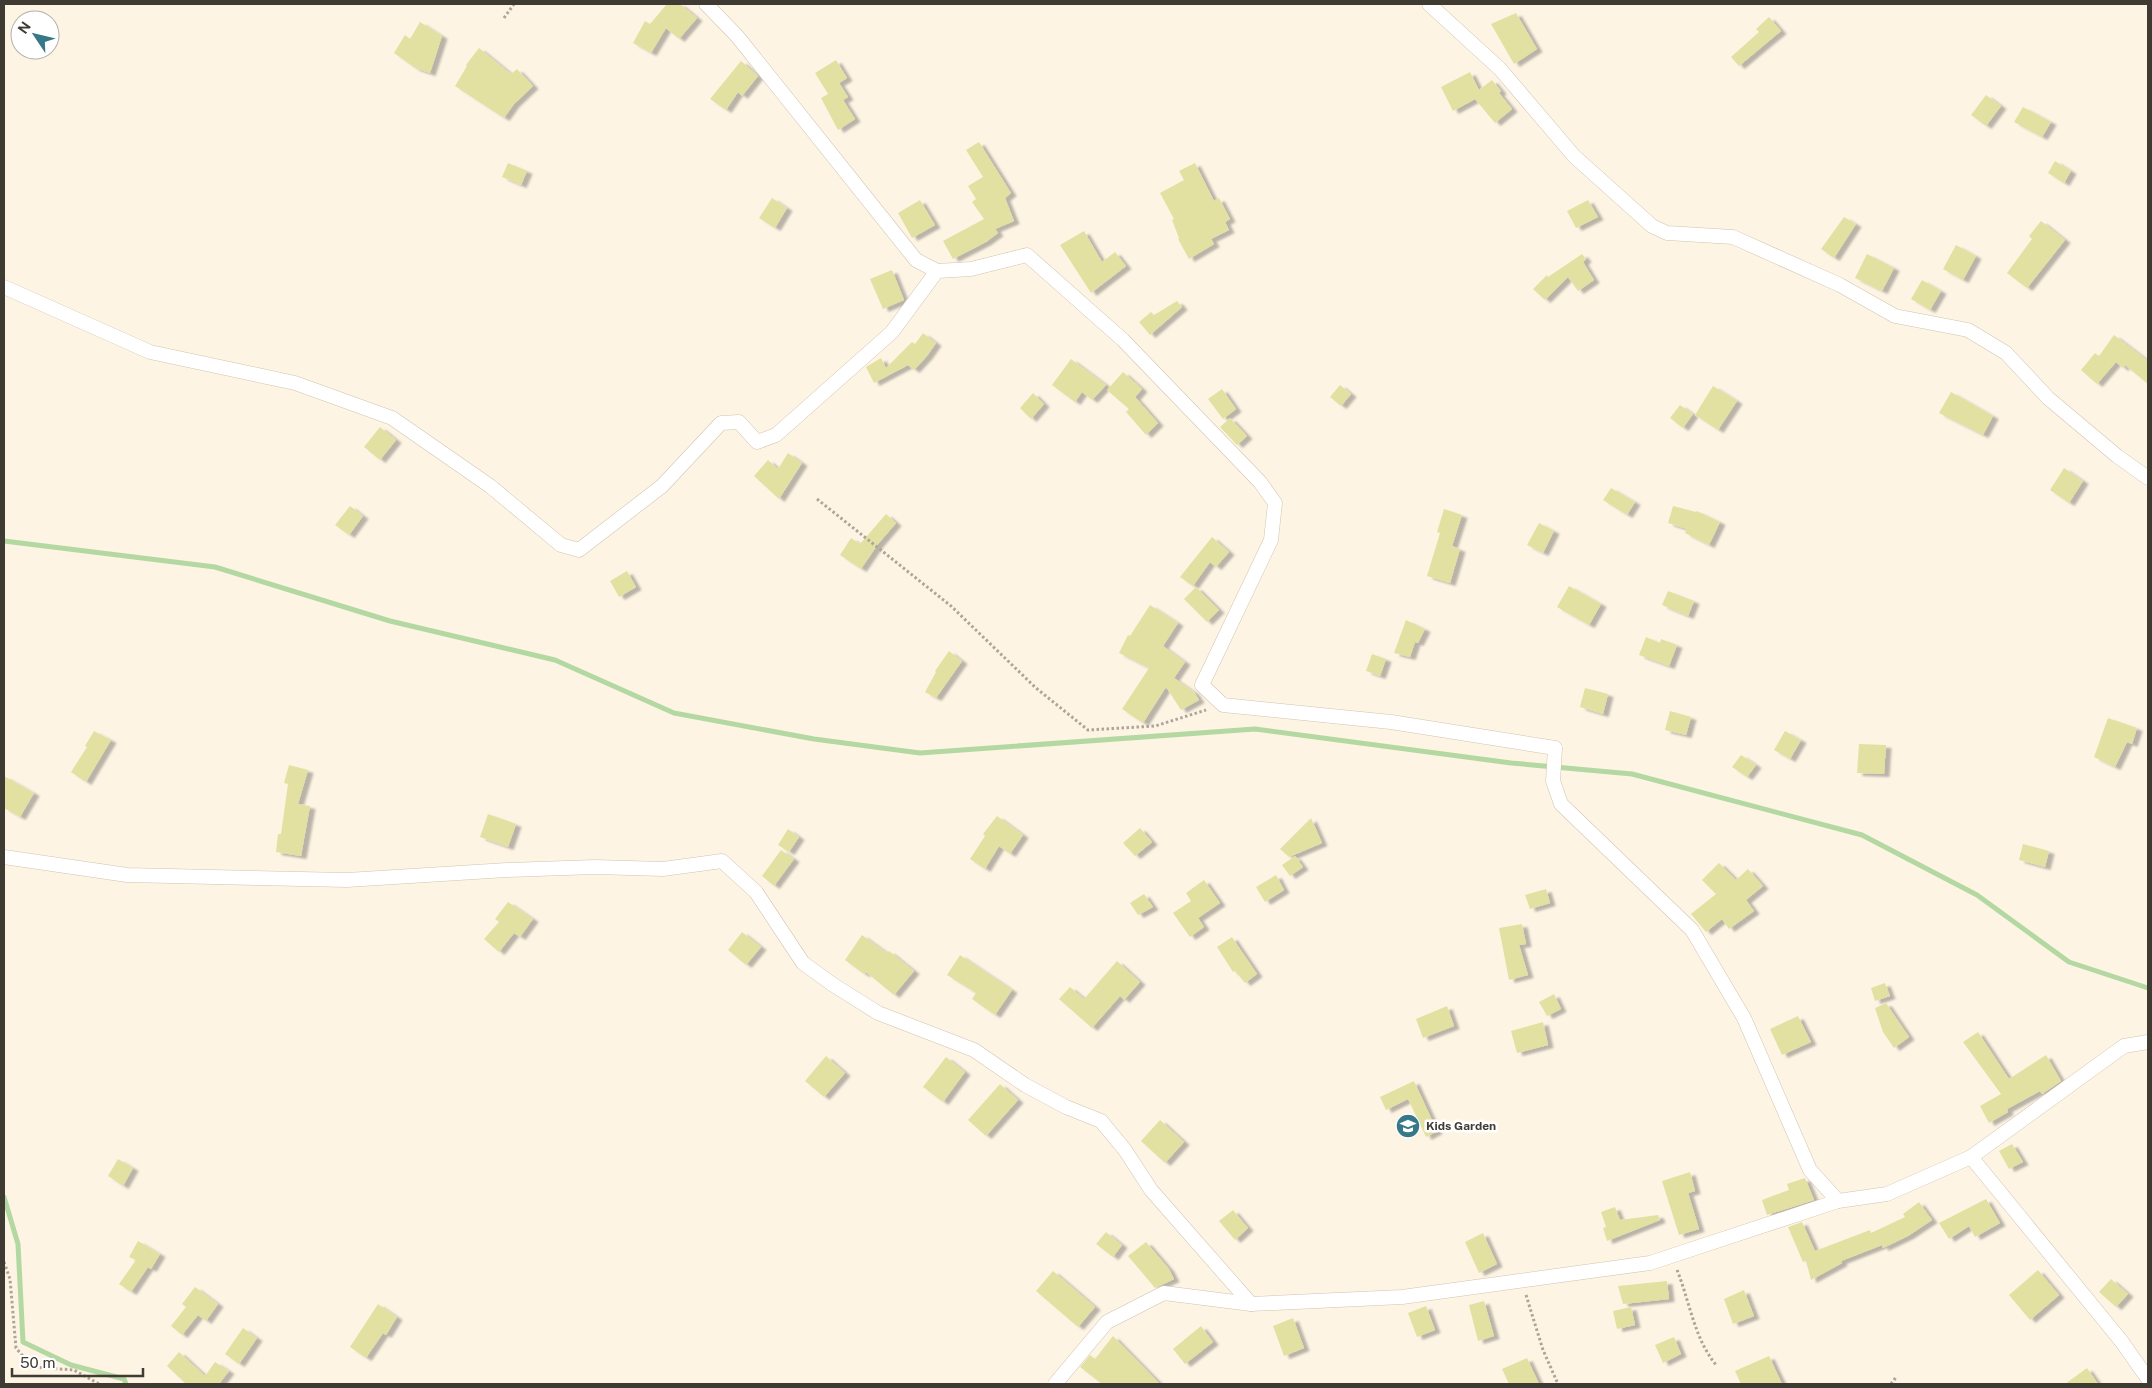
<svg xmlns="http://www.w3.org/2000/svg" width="2152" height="1388" viewBox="0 0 2152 1388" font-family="'Public Sans',sans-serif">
	<defs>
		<filter id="shadow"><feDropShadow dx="5.5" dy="3" stdDeviation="1" flood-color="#0004"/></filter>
	</defs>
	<rect width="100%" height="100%" fill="#fef4e4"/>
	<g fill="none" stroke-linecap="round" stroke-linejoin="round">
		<g stroke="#b4d8a2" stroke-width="5">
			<polyline points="4,541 215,567 390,621 555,660 674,713 814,739 920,753 1255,729 1511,763 1632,774 1862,835 1977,895 2069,962 2148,988"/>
			<polyline points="4,1197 18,1244 23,1342 71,1365 124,1379 126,1384"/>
		</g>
	</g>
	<g fill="#e2e1a2" filter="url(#shadow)">
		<polygon points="667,4 680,4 697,18 679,39 666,28 651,53 633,43 645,21 650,24"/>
		<polygon points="1516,13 1537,49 1514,64 1491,24"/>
		<polygon points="1769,17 1781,31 1739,66 1731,57 1759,32 1756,29"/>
		<polygon points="420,22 442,36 430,73 415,68 394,53 405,35 410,39"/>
		<polygon points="479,48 511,74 517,69 533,86 514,104 504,118 455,86 467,66 466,65"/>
		<polygon points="836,60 847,78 839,83 848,97 843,100 855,119 838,130 821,98 828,94 815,73"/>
		<polygon points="741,61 758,76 742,96 738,92 726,110 710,99"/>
		<polygon points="1470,72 1479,90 1492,80 1501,91 1499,93 1512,109 1495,123 1475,99 1453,111 1441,87"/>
		<polygon points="1986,95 2001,106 1986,126 1971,115"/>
		<polygon points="2023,107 2051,122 2042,137 2014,122"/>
		<polygon points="979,142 1011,193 1005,198 1014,221 995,229 998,233 986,242 953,259 943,241 984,219 972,202 976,199 968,186 983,177 966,150"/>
		<polygon points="2055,161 2071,171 2064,183 2048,173"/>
		<polygon points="508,163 527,171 521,185 502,177"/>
		<polygon points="1195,163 1214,201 1219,198 1230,219 1225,222 1229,230 1211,239 1214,244 1189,259 1178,239 1179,238 1172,220 1174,219 1160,193 1184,180 1179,171"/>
		<polygon points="772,198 787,208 775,228 759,218"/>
		<polygon points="920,200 935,225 912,238 898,213"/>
		<polygon points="1588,200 1598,217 1576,228 1567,211"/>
		<polygon points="1844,217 1856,224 1834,258 1821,249"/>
		<polygon points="2041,221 2065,240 2027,288 2007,273 2032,239 2029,236"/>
		<polygon points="1084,231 1102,262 1115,252 1126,266 1091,293 1060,245"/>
		<polygon points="1956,245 1976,256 1963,280 1943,269"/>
		<polygon points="1582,254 1586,259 1583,262 1594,280 1578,291 1568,277 1545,300 1533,289 1547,275 1548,277"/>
		<polygon points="1867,254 1894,268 1882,291 1855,278"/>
		<polygon points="892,270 904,300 883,309 870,279"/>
		<polygon points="1922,280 1941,291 1930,310 1911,299"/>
		<polygon points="1177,301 1182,307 1150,335 1139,322 1151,312 1154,315"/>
		<polygon points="923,333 936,343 927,356 914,370 908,365 874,383 866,367 881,358 886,368 912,342 915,344"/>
		<polygon points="2114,335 2148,361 2148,384 2125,365 2123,368 2116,362 2097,384 2081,370 2095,353 2099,356"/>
		<polygon points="1071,359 1106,385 1092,400 1082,392 1075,402 1052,385"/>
		<polygon points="1123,372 1142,389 1135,397 1158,423 1146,435 1126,412 1129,409 1107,390"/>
		<polygon points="1340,385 1351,394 1341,406 1330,397"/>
		<polygon points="1713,386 1737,401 1718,430 1695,415"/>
		<polygon points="1222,389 1236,409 1223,419 1208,399"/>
		<polygon points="1951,392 1993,416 1983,435 1939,413"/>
		<polygon points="1033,393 1044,404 1031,419 1020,408"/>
		<polygon points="1680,405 1693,414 1683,428 1670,418"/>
		<polygon points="1230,418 1247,436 1237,445 1220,427"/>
		<polygon points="380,427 396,440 380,460 364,447"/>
		<polygon points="788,453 802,463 779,499 754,476 768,460 778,469"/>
		<polygon points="2064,468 2083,481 2069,503 2050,490"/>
		<polygon points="1611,488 1635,502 1627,515 1603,500"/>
		<polygon points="350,506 363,516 349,535 335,525"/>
		<polygon points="1673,506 1696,512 1697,511 1720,522 1709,545 1685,533 1687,529 1668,523"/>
		<polygon points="1444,509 1462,515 1452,546 1460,549 1450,583 1427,576 1440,533 1437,532"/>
		<polygon points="886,514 896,523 878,544 861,569 840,555 851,538 860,544"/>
		<polygon points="1539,523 1554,531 1543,553 1527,545"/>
		<polygon points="1212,537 1229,552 1216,567 1210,562 1193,586 1180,577"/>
		<polygon points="627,571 636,587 619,597 610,581"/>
		<polygon points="1569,586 1601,604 1589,625 1557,607"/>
		<polygon points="1196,587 1219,610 1207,622 1184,599"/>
		<polygon points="1668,591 1694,601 1688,616 1662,605"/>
		<polygon points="1150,605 1178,623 1163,646 1185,662 1174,678 1194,692 1199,700 1181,710 1166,687 1143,723 1122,709 1149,668 1119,653 1128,635 1130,636"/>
		<polygon points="1406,620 1425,629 1418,643 1415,642 1410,657 1394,653"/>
		<polygon points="1646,637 1660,643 1661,639 1677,645 1669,666 1639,655"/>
		<polygon points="949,651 962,661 936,698 925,692 936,672 935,671"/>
		<polygon points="1372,654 1386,659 1380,676 1366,671"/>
		<polygon points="1585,688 1608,694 1603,714 1580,707"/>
		<polygon points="1670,711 1691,717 1686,735 1665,730"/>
		<polygon points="2108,718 2137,728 2132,744 2127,742 2115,767 2094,757"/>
		<polygon points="94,731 111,740 86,782 71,772 87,747 85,746"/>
		<polygon points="1785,731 1801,740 1790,759 1774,750"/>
		<polygon points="1859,744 1886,745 1884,774 1857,773"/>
		<polygon points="1741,755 1756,765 1747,777 1732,767"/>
		<polygon points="289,765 308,770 298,804 310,806 301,856 276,852 278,834 281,834 288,784 284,783"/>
		<polygon points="4,776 34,793 20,817 4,808"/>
		<polygon points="488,814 516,824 508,847 480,837"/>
		<polygon points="997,816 1023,835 1010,854 999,846 985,869 970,859 985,836 983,834"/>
		<polygon points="1311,818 1322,843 1289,857 1280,849"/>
		<polygon points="1140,828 1152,842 1135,856 1123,843"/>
		<polygon points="788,829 799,837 789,852 778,845"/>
		<polygon points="2023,844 2049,851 2045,867 2019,860"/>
		<polygon points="781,850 794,859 774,886 762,876"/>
		<polygon points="1295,856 1303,867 1290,876 1282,865"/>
		<polygon points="1719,863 1736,880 1748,869 1763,886 1746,900 1754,911 1729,929 1722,919 1706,932 1691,914 1716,894 1702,880"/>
		<polygon points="1276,875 1284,890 1265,902 1256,887"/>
		<polygon points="1204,880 1220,903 1198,918 1204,927 1190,937 1173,913 1191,901 1186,893"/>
		<polygon points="1546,889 1550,903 1530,909 1525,895"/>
		<polygon points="1144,894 1153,907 1138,915 1130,903"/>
		<polygon points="508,902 533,919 520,937 514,933 499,952 484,939 499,922 495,919"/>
		<polygon points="1522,924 1526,944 1519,945 1528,975 1509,980 1499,928"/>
		<polygon points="742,932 761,947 746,965 728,950"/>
		<polygon points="862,935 887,953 889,951 914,971 894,995 866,972 864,974 845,960"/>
		<polygon points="1232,937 1257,974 1245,983 1235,971 1233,972 1217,947"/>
		<polygon points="960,955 1012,990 995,1015 972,999 976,993 947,975"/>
		<polygon points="1117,961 1140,982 1124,1000 1120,996 1092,1028 1059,999 1070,987 1084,999"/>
		<polygon points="1885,983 1890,996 1875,1001 1871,988"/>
		<polygon points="1554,994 1561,1009 1547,1016 1539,1002"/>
		<polygon points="1886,1003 1909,1037 1894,1048 1883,1032 1875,1008"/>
		<polygon points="1447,1006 1454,1026 1423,1038 1416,1019"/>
		<polygon points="1798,1016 1811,1042 1782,1055 1770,1029"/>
		<polygon points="1543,1022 1548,1045 1517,1053 1511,1031"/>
		<polygon points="1978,1032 2009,1079 2046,1055 2061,1081 2042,1094 2040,1091 2007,1109 2008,1112 1989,1123 1980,1106 2001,1094 1963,1042"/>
		<polygon points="826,1056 845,1073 824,1097 805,1081"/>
		<polygon points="946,1057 965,1072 943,1102 923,1087"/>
		<polygon points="1414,1081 1437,1131 1426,1137 1408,1099 1386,1110 1380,1097"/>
		<polygon points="1000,1084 1018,1100 986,1136 968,1120"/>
		<polygon points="1160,1120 1184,1142 1165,1163 1141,1141"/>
		<polygon points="2012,1144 2023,1162 2009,1169 1999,1151"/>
		<polygon points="118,1159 133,1168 123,1186 108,1176"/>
		<polygon points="1690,1172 1695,1191 1688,1193 1699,1229 1679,1235 1662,1181"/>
		<polygon points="1805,1178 1814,1200 1767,1215 1762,1200 1789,1190 1787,1184"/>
		<polygon points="1986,1199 2000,1223 1975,1237 1969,1226 1949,1239 1939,1223"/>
		<polygon points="1919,1202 1932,1220 1908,1236 1883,1248 1882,1245 1841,1261 1842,1263 1811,1280 1806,1261 1803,1262 1788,1227 1802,1222 1815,1251 1870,1230 1871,1233 1905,1217 1903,1214"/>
		<polygon points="1615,1207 1620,1220 1658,1215 1660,1220 1607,1241 1603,1228 1606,1227 1601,1212"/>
		<polygon points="1233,1210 1248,1228 1235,1240 1219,1221"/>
		<polygon points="1106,1232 1122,1245 1113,1257 1096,1244"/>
		<polygon points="1483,1233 1497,1264 1479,1273 1465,1242"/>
		<polygon points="138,1241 160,1254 151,1269 148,1267 131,1292 119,1284 136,1260 129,1257"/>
		<polygon points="1146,1242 1169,1269 1174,1279 1155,1288 1128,1256"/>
		<polygon points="2038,1270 2059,1295 2030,1320 2009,1295"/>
		<polygon points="1053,1271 1095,1307 1078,1327 1036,1291"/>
		<polygon points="2111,1279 2128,1294 2116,1307 2099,1292"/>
		<polygon points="1667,1281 1669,1299 1623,1304 1618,1286"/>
		<polygon points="195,1287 218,1304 206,1321 198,1315 182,1335 171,1326 186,1307 182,1304"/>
		<polygon points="1744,1290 1754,1316 1733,1324 1724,1299"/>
		<polygon points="1484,1301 1494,1336 1478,1341 1469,1305"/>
		<polygon points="378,1304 397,1317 386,1335 383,1333 366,1358 350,1347"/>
		<polygon points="1426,1306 1435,1330 1417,1337 1408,1313"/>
		<polygon points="1631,1307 1635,1325 1617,1329 1613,1311"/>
		<polygon points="1293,1318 1304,1348 1284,1356 1273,1326"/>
		<polygon points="1201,1326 1213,1342 1185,1364 1173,1349"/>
		<polygon points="243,1328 257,1338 239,1364 225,1354"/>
		<polygon points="1113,1336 1160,1384 1102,1384 1080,1367 1090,1355 1095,1359"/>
		<polygon points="1674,1337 1681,1354 1663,1363 1655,1345"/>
		<polygon points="179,1352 205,1376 215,1362 229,1371 219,1384 186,1384 167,1366"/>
		<polygon points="1769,1356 1782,1384 1741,1384 1735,1371"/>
		<polygon points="1527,1358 1539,1384 1509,1384 1502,1369"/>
		<polygon points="2087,1368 2098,1384 2065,1384"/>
	</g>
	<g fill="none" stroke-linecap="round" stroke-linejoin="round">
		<g stroke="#d0c4b0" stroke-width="15">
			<g id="street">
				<polyline points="706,4 737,36 916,260 937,271 971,269 1027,255 1123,340 1260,482 1275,503 1271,540 1202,685 1223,705 1391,722 1555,748 1553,781 1561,804 1692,930 1744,1018 1810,1170 1838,1201 1887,1194 1971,1157 2122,1342 2148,1379"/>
				<polyline points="1429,4 1500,69 1574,156 1652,226 1667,233 1733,237 1840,285 1895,316 1968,330 2006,353 2048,398 2117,456 2148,478"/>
				<polyline points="4,287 150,352 295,383 392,418 490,486 561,545 579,550 662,486 721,423 739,422 757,442 776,435 892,332 937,271"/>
				<polyline points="4,857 127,875 347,880 507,870 595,867 663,869 722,861 756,892 803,963 832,984 878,1013 974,1050 1025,1085 1066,1107 1101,1121 1125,1150 1151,1190 1251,1304"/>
				<polyline points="1971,1157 2124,1046 2148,1042"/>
				<polyline points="1055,1384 1107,1322 1164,1293 1251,1304 1402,1297 1650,1263 1838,1201"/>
			</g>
		</g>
		<g stroke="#aca598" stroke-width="3" stroke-dasharray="2.5 2.5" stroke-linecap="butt">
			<polyline points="504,18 514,4"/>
			<polyline points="817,499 951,606 1036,688 1088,730 1155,726 1206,710"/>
			<polyline points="4,1262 10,1279 16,1348 32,1367 74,1370 99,1384"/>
			<path d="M1677,1270C1690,1302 1694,1339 1717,1366"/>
			<polyline points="1526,1295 1543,1350 1558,1384"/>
			<polyline points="1891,1384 1897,1376"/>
		</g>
		<use href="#street" stroke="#fff" stroke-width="14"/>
	</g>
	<defs>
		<g id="school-disc" transform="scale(1.25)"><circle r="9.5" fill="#367789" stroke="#fff"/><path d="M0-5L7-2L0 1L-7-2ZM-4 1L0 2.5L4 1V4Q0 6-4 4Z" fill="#fff"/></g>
	</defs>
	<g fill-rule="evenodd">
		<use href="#school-disc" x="1408" y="1126"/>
	</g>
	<g text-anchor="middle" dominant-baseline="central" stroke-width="5" stroke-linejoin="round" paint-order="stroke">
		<g font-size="12" font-weight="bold" fill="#3f3a32" stroke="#fff" text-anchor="start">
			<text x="1426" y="1126">Kids Garden</text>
		</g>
	</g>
	<rect width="2152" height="1388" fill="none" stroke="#3f3a32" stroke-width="10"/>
	<g transform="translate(35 35) rotate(305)"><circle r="24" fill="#ffffff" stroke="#b2b0ad"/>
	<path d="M0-4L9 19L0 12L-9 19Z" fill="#367789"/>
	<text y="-8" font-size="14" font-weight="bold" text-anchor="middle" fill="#3f3a32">N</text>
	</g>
	<path d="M12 1368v8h131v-8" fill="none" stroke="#3f3a32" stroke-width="2.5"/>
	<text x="20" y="1368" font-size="15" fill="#3f3a32" stroke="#ffffff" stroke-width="4" paint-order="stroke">50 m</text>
</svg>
